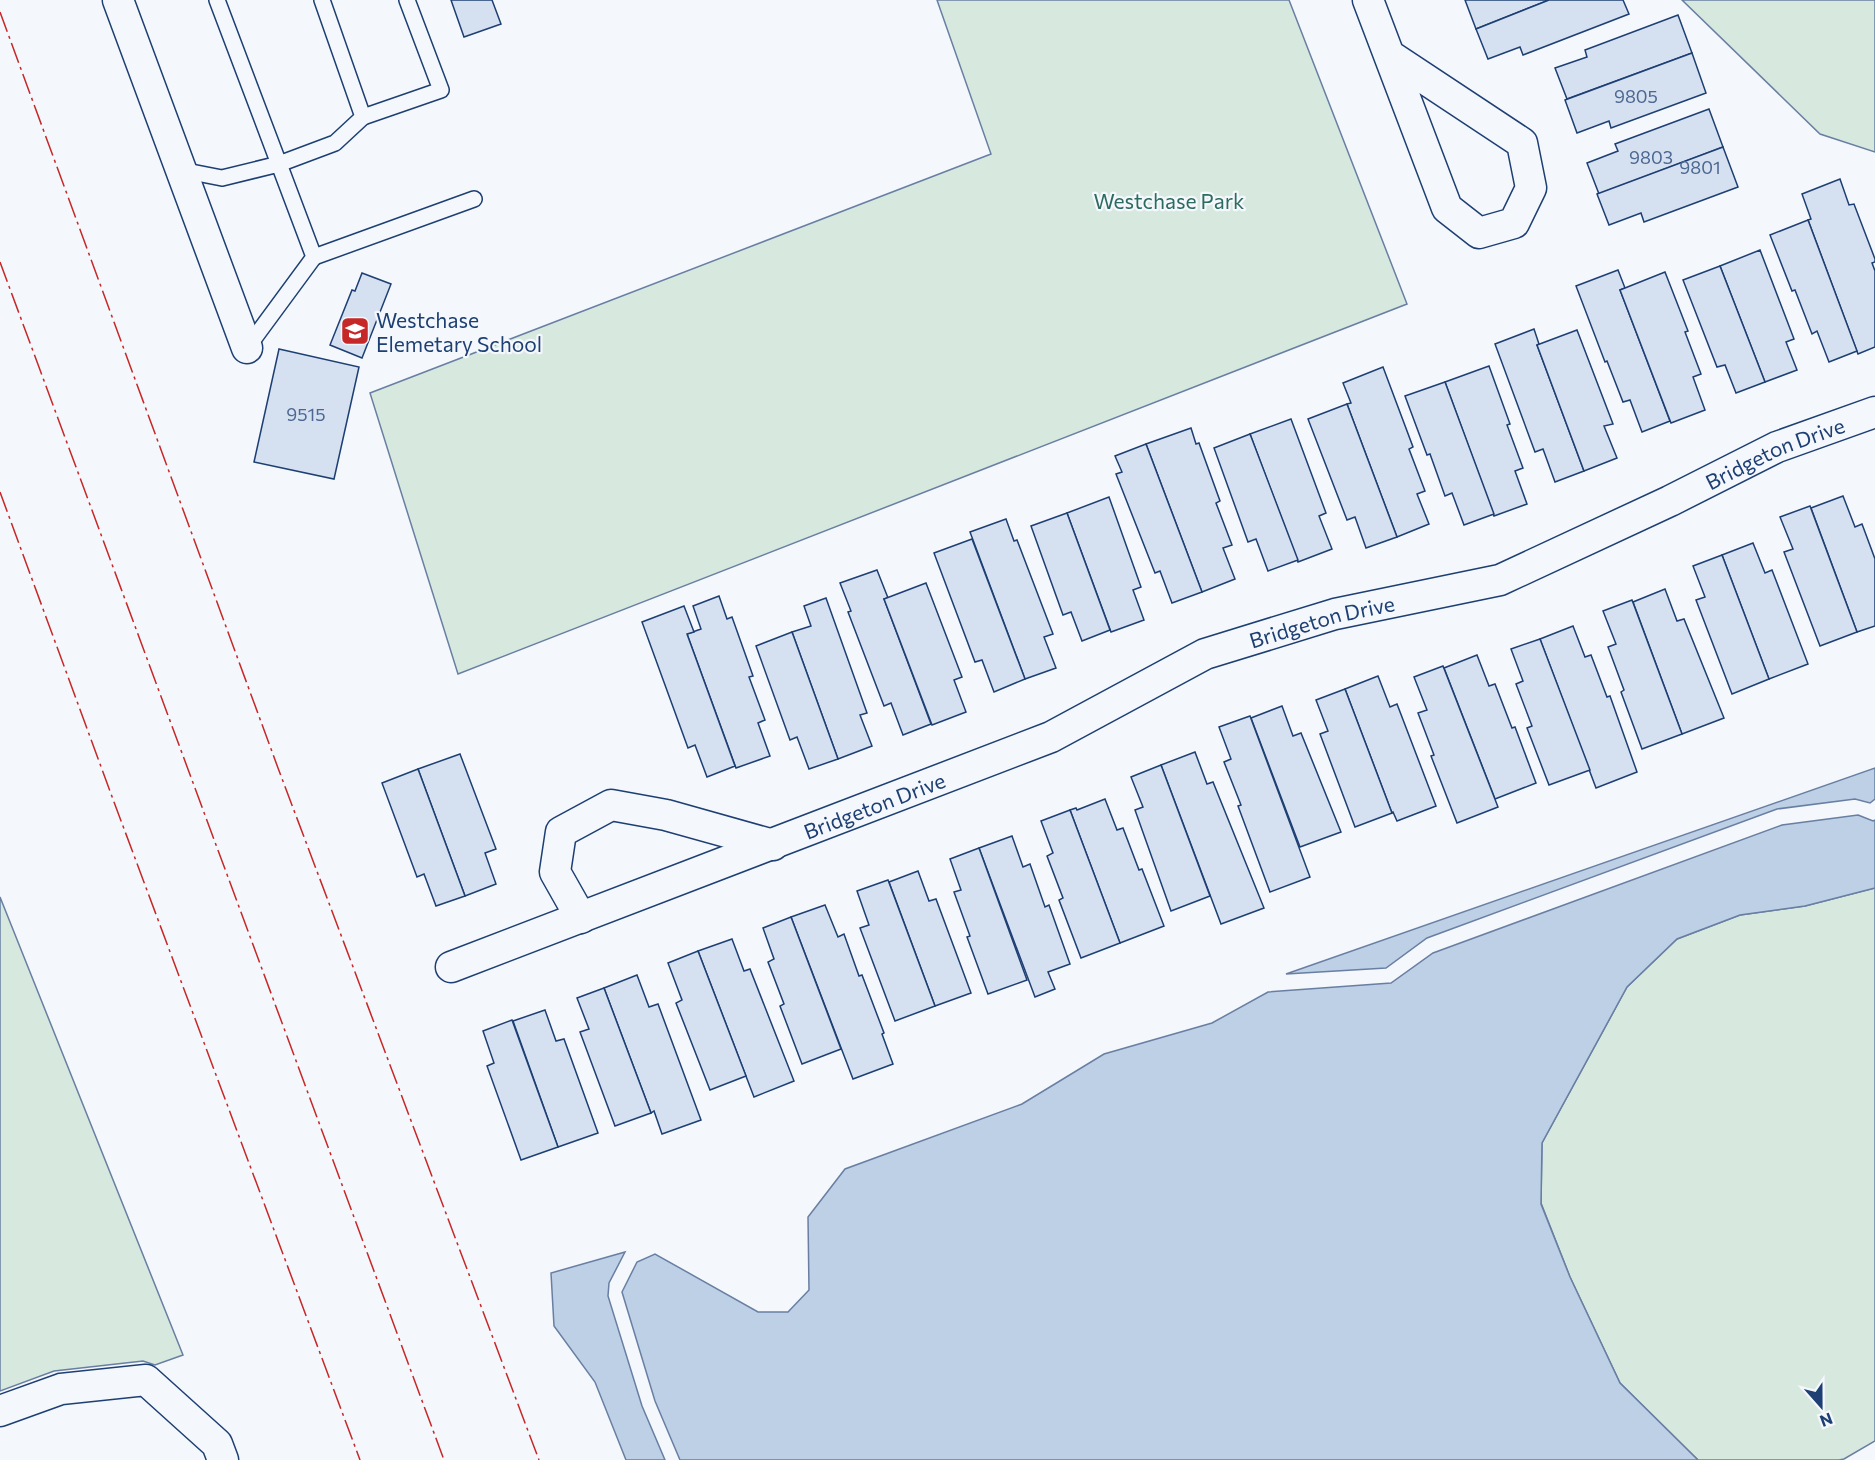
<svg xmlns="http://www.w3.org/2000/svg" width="1875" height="1460" viewBox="0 0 1875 1460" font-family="Commissioner,sans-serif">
	<rect width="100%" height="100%" fill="#f4f7fb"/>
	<g fill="#d7e8df" stroke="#687fa3" stroke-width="1.5">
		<polygon points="937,0 1289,0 1407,304 458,674 370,393 991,154"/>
		<polygon points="1682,0 1875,0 1875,152 1820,134"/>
		<polygon points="1875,888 1875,1441 1844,1459 1839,1460 1698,1460 1620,1383 1570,1277 1541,1203 1542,1143 1627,987 1677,939 1740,915 1805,906"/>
		<polygon points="0,897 183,1355 155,1365 143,1361 54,1371 0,1391"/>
	</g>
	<g fill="#bed0e5" stroke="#687fa3" stroke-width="1.5">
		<polygon points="1875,768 1875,799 1870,803 1855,799 1777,809 1427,938 1386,968 1286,974"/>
		<polygon points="1858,815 1873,821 1875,820 1875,888 1805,906 1740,915 1677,939 1627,987 1542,1143 1541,1204 1570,1277 1620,1383 1698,1460 680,1460 655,1401 622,1292 637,1262 655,1254 758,1312 788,1312 809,1290 808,1217 845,1169 1022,1104 1104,1054 1212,1023 1268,992 1391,983 1433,953 1782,825"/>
		<polygon points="625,1252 609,1283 608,1296 642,1406 665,1460 626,1460 595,1382 554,1326 551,1273"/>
	</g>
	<g fill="#d5e0f0" stroke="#1d3f73" stroke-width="1.5">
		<polygon points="451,0 492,0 501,24 464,37"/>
		<polygon points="1465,0 1549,0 1476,29"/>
		<polygon points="1549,0 1623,0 1629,14 1523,55 1520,47 1488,59 1476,29"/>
		<polygon points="1678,15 1692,53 1567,99 1555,68 1587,57 1585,50"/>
		<polygon points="1692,53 1706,93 1611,128 1609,121 1577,133 1565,100"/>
		<polygon points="1709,109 1723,147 1599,194 1587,163 1618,151 1615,144"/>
		<polygon points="1723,147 1738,187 1644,222 1641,213 1609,225 1597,194"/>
		<polygon points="1840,179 1849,205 1854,204 1875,259 1875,262 1872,263 1875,271 1875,347 1858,354 1808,220 1811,219 1802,194"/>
		<polygon points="1808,220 1857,351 1829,362 1817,331 1812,334 1795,290 1792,291 1770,235"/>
		<polygon points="1760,250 1794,339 1786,342 1797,370 1765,382 1720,266"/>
		<polygon points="1720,266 1765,382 1736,393 1725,365 1717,367 1683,280"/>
		<polygon points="1618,270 1625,288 1620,290 1670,421 1642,432 1630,400 1623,402 1607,361 1605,362 1576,286"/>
		<polygon points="1665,272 1688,331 1685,332 1701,374 1693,377 1705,410 1671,423 1620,290"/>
		<polygon points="362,273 391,284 362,358 330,345 352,290 355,291"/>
		<polygon points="1534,329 1539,344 1537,345 1584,471 1555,482 1543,449 1535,452 1495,344"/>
		<polygon points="1577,330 1613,424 1604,426 1617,458 1584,471 1537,345"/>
		<polygon points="279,349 359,367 334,479 254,462"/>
		<polygon points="1489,366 1510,424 1507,425 1523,468 1515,471 1527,504 1494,516 1445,382"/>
		<polygon points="1383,367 1413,447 1409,449 1425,491 1417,494 1429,524 1397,537 1347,404 1351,403 1343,383"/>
		<polygon points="1445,382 1494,514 1464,525 1452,493 1445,496 1430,454 1427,455 1405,396"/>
		<polygon points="1347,404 1397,537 1366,548 1355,517 1347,520 1308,419"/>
		<polygon points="1291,419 1326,513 1319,516 1332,549 1298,562 1250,434"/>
		<polygon points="1191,428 1196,444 1199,443 1220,501 1216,503 1232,545 1223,548 1235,579 1202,592 1146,444"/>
		<polygon points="1250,434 1298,560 1268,571 1256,539 1248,542 1214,448"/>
		<polygon points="1146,444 1202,592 1172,603 1160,571 1155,573 1116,474 1122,472 1115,456"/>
		<polygon points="1843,496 1855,527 1862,524 1875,559 1875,626 1857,632 1811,508"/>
		<polygon points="1109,497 1141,587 1133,590 1144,620 1111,632 1067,513"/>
		<polygon points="1810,506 1857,632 1820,646 1784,552 1793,549 1780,517"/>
		<polygon points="1067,513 1110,630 1082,641 1071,612 1063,615 1031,526"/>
		<polygon points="1006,519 1014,541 1017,540 1053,634 1044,637 1056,668 1025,679 970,532"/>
		<polygon points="972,539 1025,679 994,692 982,660 975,662 934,553"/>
		<polygon points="1753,543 1765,573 1772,570 1808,664 1769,679 1722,555"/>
		<polygon points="1722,555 1769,679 1732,694 1696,600 1705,597 1693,566"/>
		<polygon points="877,570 888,598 884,599 931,724 903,735 891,703 884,706 848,612 851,611 840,583"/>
		<polygon points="926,583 962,677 954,680 966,712 932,725 884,599"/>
		<polygon points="1665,589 1677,621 1684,619 1724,718 1682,734 1633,602"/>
		<polygon points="719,596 727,619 732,617 753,676 749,677 765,720 758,723 770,756 736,768 687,634 701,629 693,606"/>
		<polygon points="826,598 867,713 860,715 872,746 838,759 792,632 811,626 804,606"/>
		<polygon points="1632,600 1682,734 1642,749 1621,692 1624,690 1608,647 1616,644 1603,611"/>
		<polygon points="684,606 694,632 687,634 735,766 707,777 695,745 688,748 642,622"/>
		<polygon points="1573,626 1585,657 1591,655 1607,697 1610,696 1637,772 1596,788 1540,639"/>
		<polygon points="792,632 838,759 809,769 797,737 790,740 756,646"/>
		<polygon points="1540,639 1590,770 1549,785 1527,728 1532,726 1516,684 1523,681 1511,649"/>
		<polygon points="1477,655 1489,686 1495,684 1512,728 1515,727 1536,783 1495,799 1444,668"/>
		<polygon points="1443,666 1498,807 1457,823 1431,756 1434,755 1418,713 1427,710 1414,677"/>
		<polygon points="1378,676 1390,707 1397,704 1436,806 1397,821 1393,812 1392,813 1345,689"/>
		<polygon points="1345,689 1392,813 1355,827 1320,734 1328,731 1316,700"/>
		<polygon points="1282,706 1293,736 1301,733 1341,832 1300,847 1251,718"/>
		<polygon points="1250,716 1310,877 1270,892 1238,806 1241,805 1224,762 1231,759 1219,727"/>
		<polygon points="1195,752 1207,784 1213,782 1264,908 1221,924 1161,765"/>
		<polygon points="460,754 496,849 485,853 496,884 465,896 418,769"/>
		<polygon points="1161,765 1210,896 1171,911 1135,810 1143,807 1131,777"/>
		<polygon points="418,769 465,896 436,906 424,874 417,877 382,783"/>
		<polygon points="1105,799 1117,830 1123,828 1139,870 1142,869 1164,926 1120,943 1070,810 1076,808 1077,810"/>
		<polygon points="1070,810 1120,943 1081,958 1059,900 1063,898 1047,856 1053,853 1041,821"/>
		<polygon points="1012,836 1023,867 1030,864 1045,907 1049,905 1070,964 1048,972 1055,989 1035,997 979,848"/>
		<polygon points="979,848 1027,980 988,994 967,937 970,936 954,892 961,890 950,859"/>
		<polygon points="918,871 929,901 936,899 971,993 935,1006 889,882"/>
		<polygon points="888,880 935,1006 895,1021 860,928 869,925 857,891"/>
		<polygon points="825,905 838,937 844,934 859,976 862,975 884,1033 882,1034 893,1064 853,1079 791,917"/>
		<polygon points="791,917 841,1049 802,1064 780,1006 784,1004 768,962 774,959 763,928"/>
		<polygon points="732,939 744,971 750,969 794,1081 754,1097 698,951"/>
		<polygon points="698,951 746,1076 710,1090 676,1003 682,1000 668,963"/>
		<polygon points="637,975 649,1007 658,1004 701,1120 662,1134 654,1111 651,1113 604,988"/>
		<polygon points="604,988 651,1113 615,1126 580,1032 589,1029 577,998"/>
		<polygon points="545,1010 556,1041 564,1039 598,1133 558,1147 513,1021"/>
		<polygon points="512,1020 558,1147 521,1160 487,1066 494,1063 483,1031"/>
	</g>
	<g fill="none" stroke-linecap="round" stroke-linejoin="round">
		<g stroke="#1d3f73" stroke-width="18">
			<g id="lane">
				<polyline points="217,0 279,164 335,143 363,117 322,0"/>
				<polyline points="363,117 441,90 407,0"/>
				<polyline points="181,170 222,178 279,164 314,257 247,348"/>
				<polyline points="314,257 474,199"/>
			</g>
		</g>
		<g stroke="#1d3f73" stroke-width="33">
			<g id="street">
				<polyline points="118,0 247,348"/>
				<polyline points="1368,0 1447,208 1479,233 1514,223 1531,188 1522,143 1389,55"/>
				<polyline points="581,918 555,872 561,832 611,805 666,815 773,845"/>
				<path id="s1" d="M451,967L1051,737L1205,654L1335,614L1500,580L1670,501L1777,447L1875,412"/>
				<polyline points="0,1411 61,1389 146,1380 217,1444 223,1460"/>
			</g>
		</g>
		<use href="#lane" stroke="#f4f7fb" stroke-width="15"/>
		<use href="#street" stroke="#f4f7fb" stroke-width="30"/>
		<g stroke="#c62828" stroke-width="1.5" stroke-dasharray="21 4.5 3 4.5" stroke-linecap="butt">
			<polyline points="0,12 278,768 539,1460"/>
			<polyline points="0,262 444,1460"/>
			<polyline points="0,492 114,802 360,1460"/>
		</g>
	</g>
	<defs>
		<g id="school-square" transform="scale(1.5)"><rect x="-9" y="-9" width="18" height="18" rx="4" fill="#c62828" stroke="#f4f7fb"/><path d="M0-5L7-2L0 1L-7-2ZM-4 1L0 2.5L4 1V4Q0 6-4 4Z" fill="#fff"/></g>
	</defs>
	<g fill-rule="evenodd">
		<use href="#school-square" x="355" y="331"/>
	</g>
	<g text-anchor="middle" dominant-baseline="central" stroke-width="4.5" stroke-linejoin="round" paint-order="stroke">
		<g font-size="18" fill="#4b6792">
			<text x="1636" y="96">9805</text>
			<text x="1651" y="157">9803</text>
			<text x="1700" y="167">9801</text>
			<text x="306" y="414">9515</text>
		</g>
		<g font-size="21" fill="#2c6c60" stroke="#f4f7fb">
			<text x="1169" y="200">Westchase Park</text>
		</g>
		<g font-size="21" fill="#1d3f73" stroke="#f4f7fb" text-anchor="start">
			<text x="376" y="319">Westchase<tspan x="376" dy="24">Elemetary School</tspan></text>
		</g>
		<g font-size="21" fill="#1d3f73" stroke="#f4f7fb">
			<text stroke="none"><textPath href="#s1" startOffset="1425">Bridgeton Drive</textPath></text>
			<text stroke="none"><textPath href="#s1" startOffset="939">Bridgeton Drive</textPath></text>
			<text stroke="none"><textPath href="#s1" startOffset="453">Bridgeton Drive</textPath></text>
		</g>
	</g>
	<g transform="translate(1821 1406) rotate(159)" stroke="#f4f7fb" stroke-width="4.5" paint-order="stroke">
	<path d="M0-4.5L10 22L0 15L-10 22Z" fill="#1d3f73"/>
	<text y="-9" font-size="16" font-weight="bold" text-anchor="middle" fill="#1d3f73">N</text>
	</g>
</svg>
